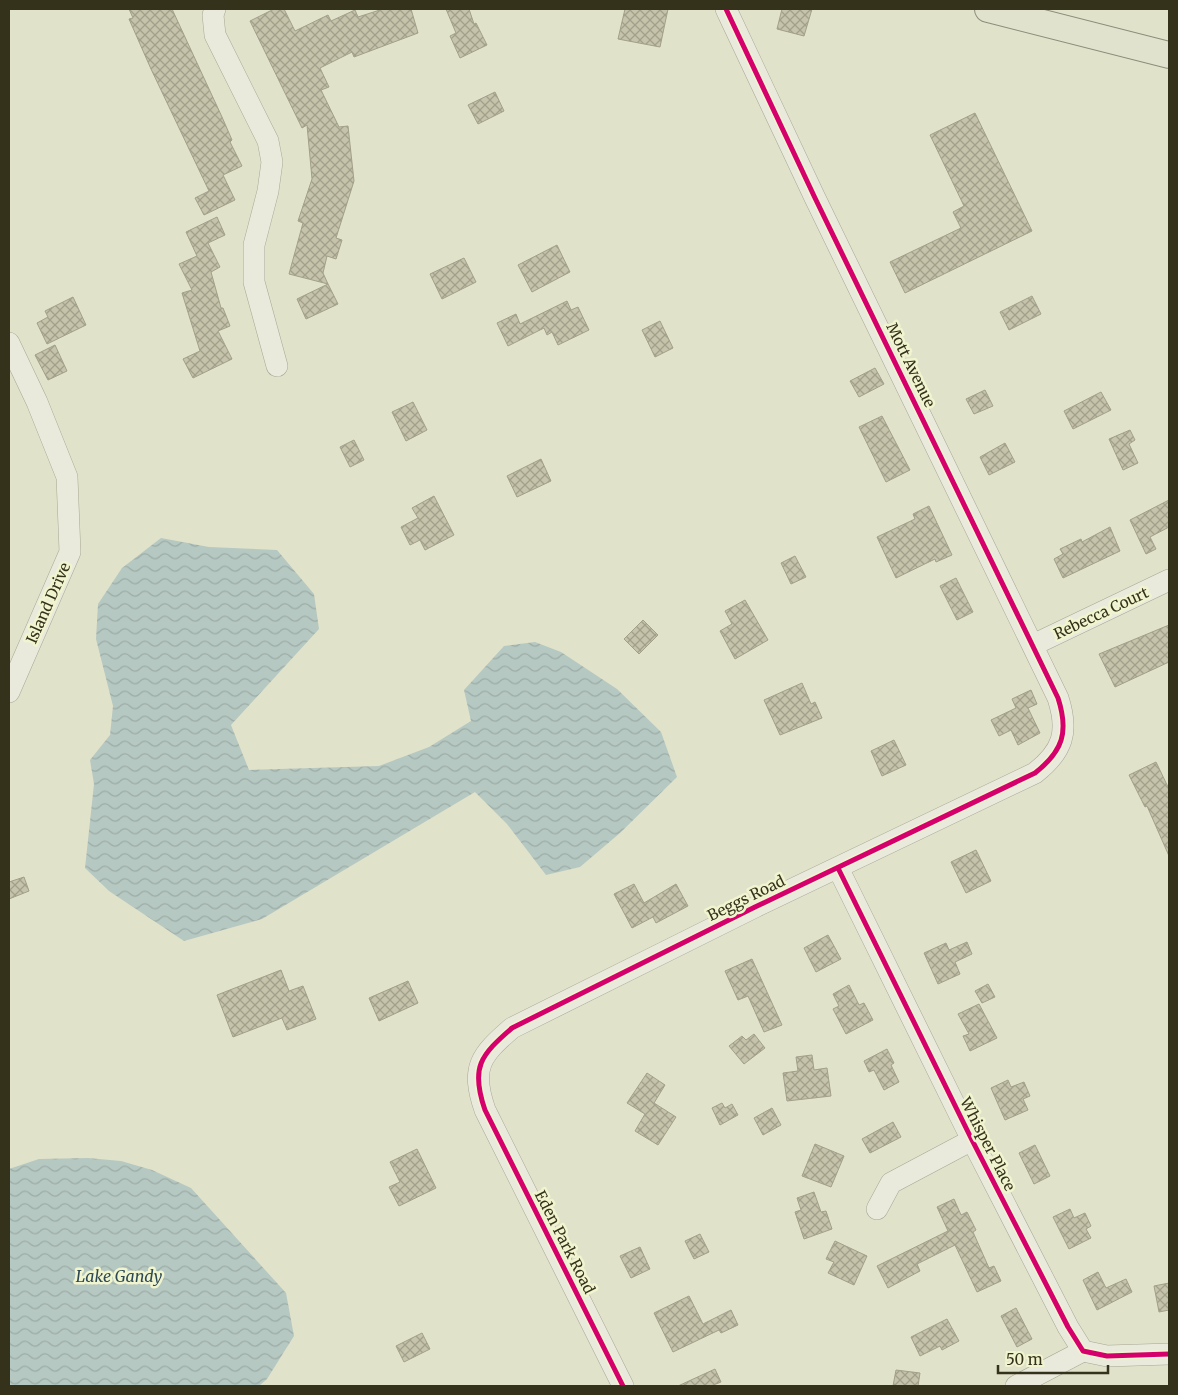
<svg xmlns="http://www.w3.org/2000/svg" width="1178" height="1395" viewBox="0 0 1178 1395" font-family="Merriweather,serif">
	<defs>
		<pattern id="water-waves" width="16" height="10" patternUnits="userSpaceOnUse" patternTransform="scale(1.25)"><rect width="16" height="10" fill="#b6c8c2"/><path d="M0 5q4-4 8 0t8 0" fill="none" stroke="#9daca6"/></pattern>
		<pattern id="building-cross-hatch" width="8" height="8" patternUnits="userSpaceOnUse" patternTransform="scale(1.25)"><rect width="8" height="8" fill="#c6c3ab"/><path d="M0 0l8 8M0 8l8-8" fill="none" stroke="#a29f8a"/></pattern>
	</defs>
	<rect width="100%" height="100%" fill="#e1e2ca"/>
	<g fill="url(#water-waves)">
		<polygon points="161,538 209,547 277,550 314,594 319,629 231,725 249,770 379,766 429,747 471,721 464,690 504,646 535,642 561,652 617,689 661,732 677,777 620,833 580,867 546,875 507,824 475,792 262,919 184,941 109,891 85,868 94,784 90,760 110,735 113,706 96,639 98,604 122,568"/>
		<polygon points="88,1158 121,1161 152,1170 191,1188 286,1293 294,1336 267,1379 259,1386 9,1386 9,1169 39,1159"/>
	</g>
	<g fill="url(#building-cross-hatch)" stroke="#a29f8a">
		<polygon points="129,9 172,9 222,117 232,140 230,142 242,166 223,175 235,200 204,215 195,198 209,191 151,69 129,19 133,18"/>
		<polygon points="274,9 284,9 295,31 328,15 331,21 355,10 358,17 383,9 411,9 418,33 354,57 352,52 320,68 329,87 321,90 339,127 348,126 354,181 336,238 342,240 336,259 327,256 323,273 328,284 289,274 303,223 298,221 312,179 307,125 302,128 250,21"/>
		<polygon points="446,9 469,9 474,24 476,23 487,45 460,58 450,36 456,33"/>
		<polygon points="625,9 668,9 660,47 618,39"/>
		<polygon points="782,9 812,9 804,36 777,29"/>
		<polygon points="495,92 504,111 478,124 468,105"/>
		<polygon points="975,113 1032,231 905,293 890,262 961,228 953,212 964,206 930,135"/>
		<polygon points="217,217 225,235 208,243 220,267 211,272 221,308 223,308 230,326 218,331 232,359 193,378 183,359 200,351 182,293 192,290 179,264 197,256 186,232"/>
		<polygon points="557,245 570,272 532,292 518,265"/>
		<polygon points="464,258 476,282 442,299 430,274"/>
		<polygon points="328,284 338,304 306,319 297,299"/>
		<polygon points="1032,296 1041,314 1009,330 1000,312"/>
		<polygon points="73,297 86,325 47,344 37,323 48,317 45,311"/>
		<polygon points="567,301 571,310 578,307 589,330 558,345 552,332 547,335 544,328 508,346 497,323 516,314 520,324"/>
		<polygon points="660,321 673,348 655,357 642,330"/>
		<polygon points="55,345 67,371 48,380 35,355"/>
		<polygon points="875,368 884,384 859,397 850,381"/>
		<polygon points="985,390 993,406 974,414 966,399"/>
		<polygon points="1101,392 1111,410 1073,429 1064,411"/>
		<polygon points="413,402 427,430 406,441 392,412"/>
		<polygon points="882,416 910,470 886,482 859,427"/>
		<polygon points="1130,430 1135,440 1129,444 1138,463 1123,470 1109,439"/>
		<polygon points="354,440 364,460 350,467 340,447"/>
		<polygon points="1005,443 1015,462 989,475 980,457"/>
		<polygon points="541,459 551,481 517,497 507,476"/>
		<polygon points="434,496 454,535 425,550 420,540 410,545 401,527 418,518 412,508"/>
		<polygon points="1169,500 1169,527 1150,537 1156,549 1146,554 1130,520"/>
		<polygon points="929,506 952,555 936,562 935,559 896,578 877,537 915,519 913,514"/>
		<polygon points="1110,527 1120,551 1063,578 1054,559 1063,554 1060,549 1081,539 1082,542"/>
		<polygon points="795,556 806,577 791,584 781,563"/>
		<polygon points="956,578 973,612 957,620 940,586"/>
		<polygon points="745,600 768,640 735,659 720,631 732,624 725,611"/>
		<polygon points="643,620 658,635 639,654 624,639"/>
		<polygon points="1169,625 1169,662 1115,687 1099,654"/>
		<polygon points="802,683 811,704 815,702 822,718 780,735 764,700"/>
		<polygon points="1031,690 1037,704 1028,708 1040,733 1018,745 1011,730 999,736 991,720 1016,708 1012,699"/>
		<polygon points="894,740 906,765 882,776 871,751"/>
		<polygon points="1156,762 1169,789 1169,856 1147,806 1145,807 1129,775"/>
		<polygon points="976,850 991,881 966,893 951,862"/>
		<polygon points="24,877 29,891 9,899 9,882"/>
		<polygon points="634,884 644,903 676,884 688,906 656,923 653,917 632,928 614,894"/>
		<polygon points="828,935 841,959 816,972 804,948"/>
		<polygon points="967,942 972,954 955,962 960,974 938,984 924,953 946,943 949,950"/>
		<polygon points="752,959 782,1025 764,1032 748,996 738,1000 725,971"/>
		<polygon points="281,970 289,991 303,986 316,1019 287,1030 282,1018 233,1037 217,995"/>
		<polygon points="408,981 418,1003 379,1021 369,998"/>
		<polygon points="988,984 995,997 982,1003 975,991"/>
		<polygon points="849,985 859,1005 864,1003 873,1020 846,1034 833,1009 839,1006 833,994"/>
		<polygon points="979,1004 997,1038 970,1051 963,1036 969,1034 958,1014"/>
		<polygon points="754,1034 765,1048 744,1064 729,1046 742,1036 746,1040"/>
		<polygon points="887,1049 894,1063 891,1065 899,1082 884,1090 874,1070 869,1072 864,1061"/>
		<polygon points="812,1055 814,1070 827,1068 831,1096 787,1101 783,1073 798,1071 796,1057"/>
		<polygon points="647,1073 665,1085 654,1103 676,1117 658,1145 635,1131 645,1114 627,1103"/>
		<polygon points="1008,1080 1011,1087 1024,1082 1030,1096 1023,1099 1028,1110 1005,1120 991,1088"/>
		<polygon points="722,1103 725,1108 732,1104 738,1115 720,1125 712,1108"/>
		<polygon points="772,1108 781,1125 763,1135 754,1118"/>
		<polygon points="893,1122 901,1137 870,1153 862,1139"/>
		<polygon points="815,1144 844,1156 831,1187 802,1176"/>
		<polygon points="1035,1145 1050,1176 1034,1184 1019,1153"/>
		<polygon points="417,1149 436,1188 399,1206 389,1187 400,1182 390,1162"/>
		<polygon points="814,1192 821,1212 826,1211 832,1229 804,1239 795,1212 801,1210 797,1198"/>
		<polygon points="954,1199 961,1215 967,1212 976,1230 973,1232 989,1268 994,1266 1001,1281 977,1292 955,1245 917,1264 920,1271 888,1288 877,1266 948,1231 937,1207"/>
		<polygon points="1070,1209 1074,1218 1085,1213 1091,1226 1086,1229 1091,1238 1069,1249 1053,1217"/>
		<polygon points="700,1234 709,1252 694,1259 685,1241"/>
		<polygon points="835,1241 867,1256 854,1285 828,1273 834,1262 826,1259"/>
		<polygon points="640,1247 650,1269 631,1278 620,1256"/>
		<polygon points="1098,1272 1106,1288 1126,1279 1132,1292 1097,1310 1083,1280"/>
		<polygon points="1169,1283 1169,1310 1159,1312 1154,1286"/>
		<polygon points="689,1296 703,1324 731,1310 738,1325 721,1333 719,1330 673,1352 654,1313"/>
		<polygon points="1016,1308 1032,1339 1017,1347 1001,1316"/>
		<polygon points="947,1319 959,1341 942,1350 940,1346 920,1356 911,1337"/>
		<polygon points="422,1333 430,1349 404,1362 396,1346"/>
		<polygon points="715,1369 721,1382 711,1386 678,1386"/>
		<polygon points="896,1370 920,1373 918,1386 893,1386"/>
	</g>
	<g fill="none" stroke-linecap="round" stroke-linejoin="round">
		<g stroke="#a7a794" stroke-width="22">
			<g id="minor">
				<polyline points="215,9 213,15 215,35 268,141 272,162 268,191 254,245 254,282 277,366"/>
				<polyline points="9,343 37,402 67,477 70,552 9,692"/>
				<polyline points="1033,645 1169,580"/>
				<polyline points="838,868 972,1140 1068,1327 1083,1351 1107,1356 1169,1354"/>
				<polyline points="877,1209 891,1183 972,1140"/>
				<path d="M623,1386L485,1110C470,1067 481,1055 512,1028L755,907L1035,773C1063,751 1069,732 1058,698L815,198L726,9"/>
				<polyline points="1016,1386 1083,1351"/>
			</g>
		</g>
		<g stroke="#8c8c7a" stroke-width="28">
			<polyline id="major" points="988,9 1169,55"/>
		</g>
		<use href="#minor" stroke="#eaeadc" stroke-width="21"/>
		<use href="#major" stroke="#e1e2cd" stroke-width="26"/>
		<g stroke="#f1f5cf" stroke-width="8">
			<g id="cycleway">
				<polyline points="838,868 972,1140 1068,1327 1083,1351 1107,1356 1169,1354"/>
				<path d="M623,1386L485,1110C470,1067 481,1055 512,1028L755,907L1035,773C1063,751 1069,732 1058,698L815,198L726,9"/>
			</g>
		</g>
		<use href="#cycleway" stroke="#d6006c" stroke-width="5"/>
	</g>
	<g text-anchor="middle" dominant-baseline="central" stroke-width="5" stroke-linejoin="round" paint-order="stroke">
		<g font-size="15" fill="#35321c" stroke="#f1f5cf">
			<text transform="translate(911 365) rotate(64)">Mott Avenue</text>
			<text transform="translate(48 603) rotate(-66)">Island Drive</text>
			<text transform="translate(1101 613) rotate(-25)">Rebecca Court</text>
			<text transform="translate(746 898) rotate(-26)">Beggs Road</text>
			<text transform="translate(988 1144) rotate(63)">Whisper Place</text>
			<text transform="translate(565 1242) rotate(63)">Eden Park Road</text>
		</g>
		<g font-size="16" font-style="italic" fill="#2c4855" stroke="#f1f5cf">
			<text x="119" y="1276">Lake Gandy</text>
		</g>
	</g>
	<rect width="1178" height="1395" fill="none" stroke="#35321c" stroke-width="20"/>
	<path d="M998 1365v8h110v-8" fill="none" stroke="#35321c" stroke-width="2.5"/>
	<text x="1006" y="1365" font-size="15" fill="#35321c" stroke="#f1f5cf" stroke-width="4" paint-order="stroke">50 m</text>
</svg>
